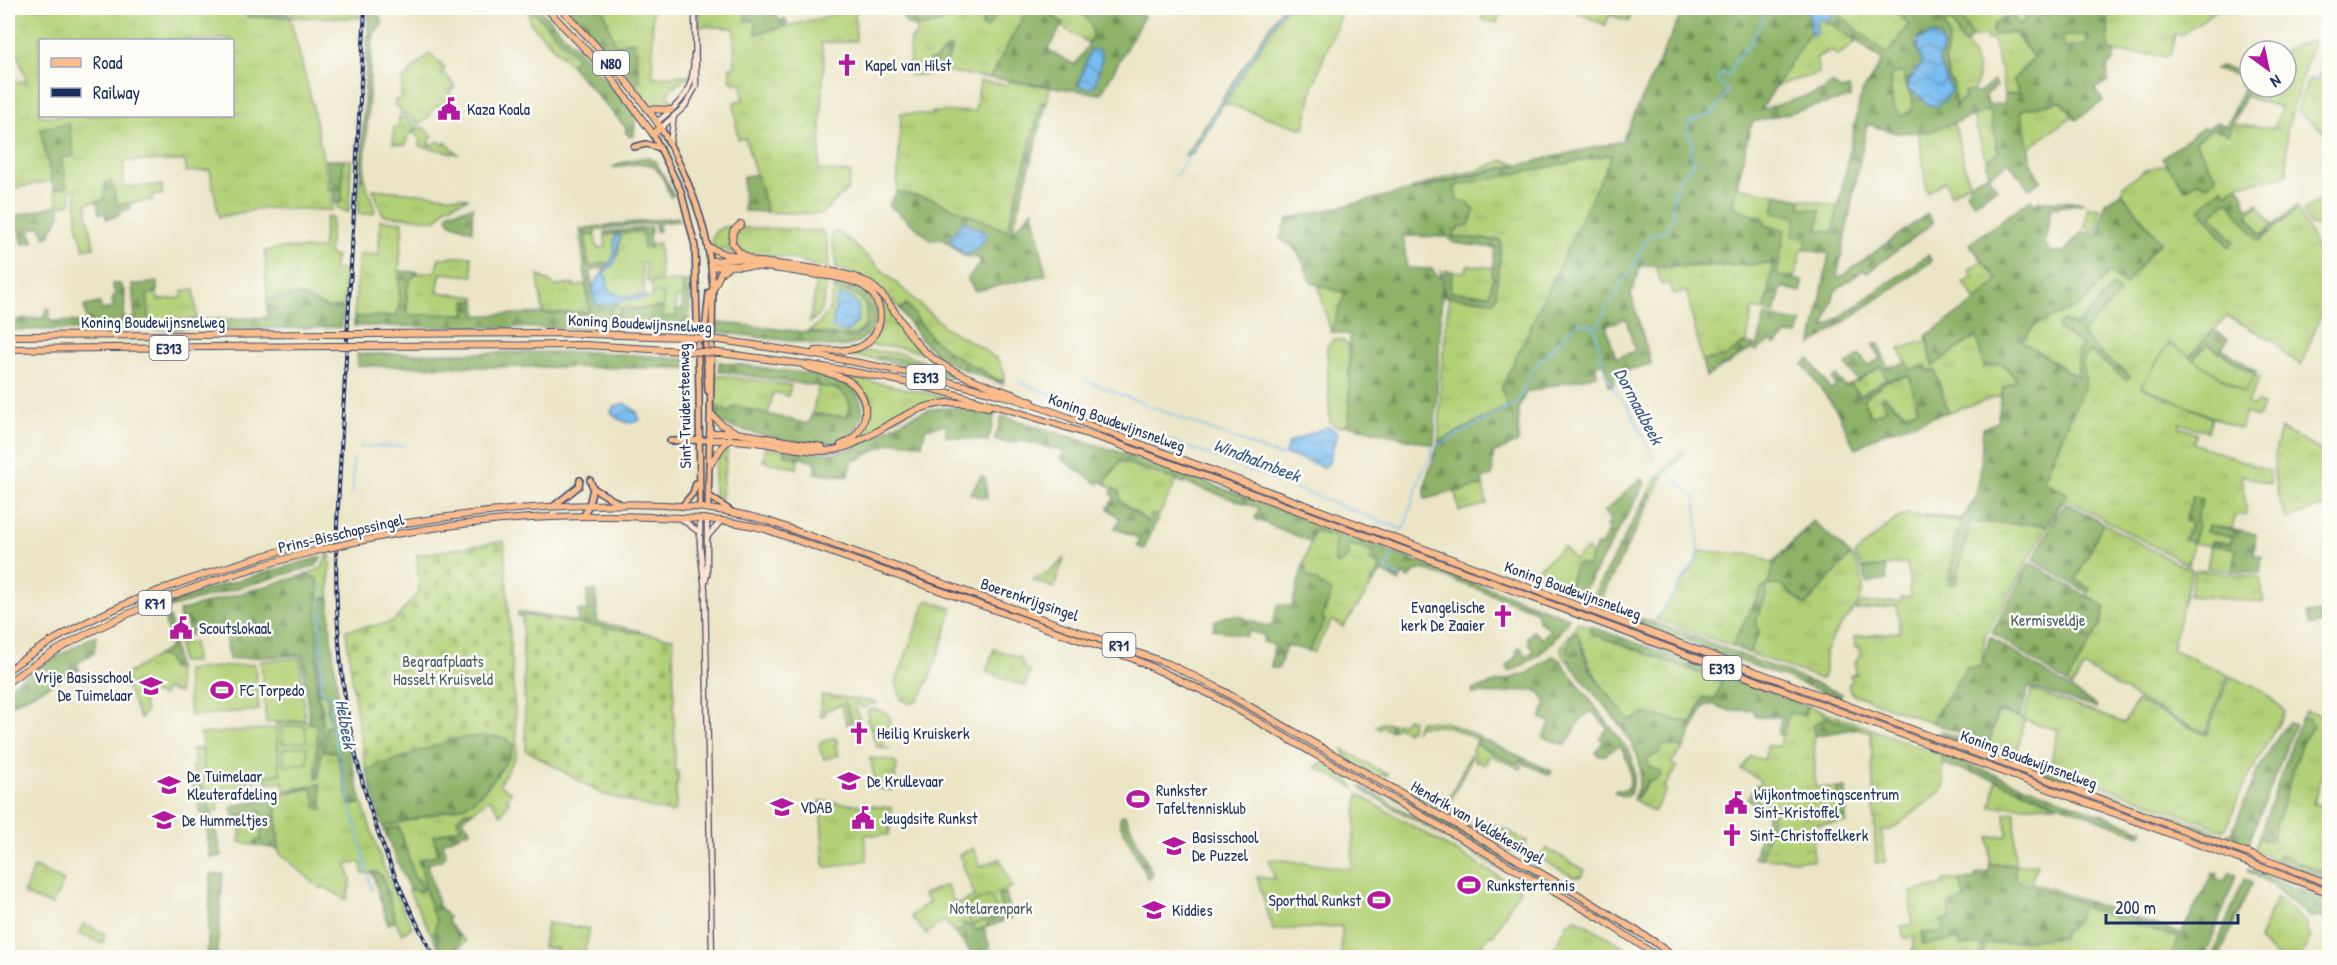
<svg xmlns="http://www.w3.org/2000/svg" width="2337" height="965" viewBox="0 0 2337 965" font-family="'Patrick Hand',sans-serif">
	<defs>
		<pattern id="grass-tufts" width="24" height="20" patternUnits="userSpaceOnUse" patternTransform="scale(1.5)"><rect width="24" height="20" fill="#b2d076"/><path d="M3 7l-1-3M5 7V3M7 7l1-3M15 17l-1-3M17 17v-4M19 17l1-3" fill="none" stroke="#98b368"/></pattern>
		<pattern id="forest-firs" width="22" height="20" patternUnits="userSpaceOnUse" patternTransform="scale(1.5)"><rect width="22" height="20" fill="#8db267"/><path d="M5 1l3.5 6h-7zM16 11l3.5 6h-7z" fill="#729158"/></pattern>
		<pattern id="cemetery-stones" width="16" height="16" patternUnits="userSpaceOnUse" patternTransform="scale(1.5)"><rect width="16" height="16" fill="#b2d076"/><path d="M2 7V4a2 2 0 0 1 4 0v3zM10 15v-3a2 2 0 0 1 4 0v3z" fill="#98b368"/></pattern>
		<pattern id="water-waves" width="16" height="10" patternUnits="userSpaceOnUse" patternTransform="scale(1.5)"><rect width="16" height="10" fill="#79bcef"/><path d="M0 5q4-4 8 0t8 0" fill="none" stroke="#6299c5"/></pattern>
	</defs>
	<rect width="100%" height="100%" fill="#fdfcf7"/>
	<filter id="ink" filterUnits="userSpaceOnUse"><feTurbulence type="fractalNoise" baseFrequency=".0167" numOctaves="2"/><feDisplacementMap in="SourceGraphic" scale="12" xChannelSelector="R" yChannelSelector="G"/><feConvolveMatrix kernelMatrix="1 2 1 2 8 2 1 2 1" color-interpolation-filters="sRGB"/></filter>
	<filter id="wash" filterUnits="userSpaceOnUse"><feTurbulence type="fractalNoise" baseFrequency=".008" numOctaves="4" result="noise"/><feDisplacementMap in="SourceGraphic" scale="24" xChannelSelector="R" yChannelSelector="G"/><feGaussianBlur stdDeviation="1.35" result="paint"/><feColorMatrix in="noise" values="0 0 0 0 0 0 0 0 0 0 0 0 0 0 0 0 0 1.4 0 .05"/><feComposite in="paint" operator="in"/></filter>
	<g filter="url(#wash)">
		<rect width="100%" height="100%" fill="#ebe5c6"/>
		<g fill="url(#grass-tufts)" stroke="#66806a" stroke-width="1.5" fill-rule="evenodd">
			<path d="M8,8H244L247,17H290L312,103L333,208L332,210L263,208L219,217L210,170L186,172L185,161H124V187L162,185V195H152V200L117,205L111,181L104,200L87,203V213L94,247L84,249L77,224L76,189L70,190L71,203L59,207L54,190L67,186L40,128L52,181L8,189V82L27,81L8,28V21L10,20ZM40,40H232V116H40Z"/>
			<polygon points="292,8 360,8 360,18 292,17"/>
			<polygon points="525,8 530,8 578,57 570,65 530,23 529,11"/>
			<polygon points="603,8 652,8 653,77 691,75 670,90 668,96 674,104 671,107 652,106 640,94 635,82 639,81 633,41 615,45"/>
			<polygon points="699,8 764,8 766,11 756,21 756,34 855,9 856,41 821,43 824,59 819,170 851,173 848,189 821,214 767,212 745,138 738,139 734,102 743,100 742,83 733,83 733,79 730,79 730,67 735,66 734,28 699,26"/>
			<path d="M1000,8H1028L990,78L943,71L952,48C942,52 937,60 929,63L923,75H909L910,39L912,37L915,39L918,27L1000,9Z"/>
			<path d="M1059,8C1064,8 1070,6 1075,8C1091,11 1098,31 1088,43L1061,26L1063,22L1053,17Z"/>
			<polygon points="1285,8 1343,8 1313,86 1304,129 1224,103"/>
			<polygon points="1482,8 1501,8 1497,23 1482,20"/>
			<polygon points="1581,8 1632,8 1629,21 1610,15 1605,25 1578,13"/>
			<polygon points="1824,8 1891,8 1909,24 1887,55 1835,12 1831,17"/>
			<polygon points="1960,8 2004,8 2006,18 2003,33 2015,33 2034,58 2013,80 2019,94 2004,95 2002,75 1993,39 1987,40 1986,36 1972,37 1958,10"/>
			<polygon points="2018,8 2054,8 2048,16 2036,12 2026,17 2021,25 2014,19"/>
			<polygon points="2107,8 2201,8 2217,10 2181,35 2175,34 2171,53 2166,57 2109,51"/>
			<polygon points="1818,19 1824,19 1857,41 1837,56 1832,50 1816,58 1819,73 1775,86"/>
			<path d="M1951,20L1961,41C1972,45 1979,69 1978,79C1978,84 1974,89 1972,92H1965L1964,99L1955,110L1953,109L1954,85L1949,78L1945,62L1949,36L1944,23Z"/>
			<polygon points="2313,41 2287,130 2287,176 2238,185 2226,194 2222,188 2201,209 2234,242 2211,215 2228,201 2259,241 2298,209 2330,275 2328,297 2301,365 2285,355 2276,342 2227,316 2189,357 2169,343 2141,387 2212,418 2207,432 2180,423 2180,427 2197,433 2193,443 2270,471 2270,484 2242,475 2247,515 2235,515 2232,529 2208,525 2206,532 2232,536 2231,544 2213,541 2211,545 2236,549 2233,571 2207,568 2211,546 2193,543 2189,565 2070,501 2060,505 2066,493 2043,482 2085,384 2083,360 2090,352 2126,379 2130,376 2095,349 2082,333 2118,295 2119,291 2112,288 2076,328 2058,329 2083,345 2078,353 2078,379 2021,341 2035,325 2082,305 2109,272 2125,284 2160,242 2122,193 2123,186 2145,170 2167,164 2186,190 2198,182 2209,185 2217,178 2195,142 2212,129 2229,134 2233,124 2274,128 2281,108 2245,96 2250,84 2250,87 2286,87 2287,58 2285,51 2293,46"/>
			<polygon points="430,53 445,69 440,74 442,76 445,74 455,87 451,91 448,89 447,90 451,95 446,100 448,103 442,108 438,104 429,113 431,115 419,125 408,114 401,114 399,107 395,106 395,100 400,100 403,80 410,74 409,73"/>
			<polygon points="2329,63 2329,135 2297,111 2308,80 2317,80"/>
			<path d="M1903,72L1913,98L1912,110L1901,118C1890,108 1891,89 1890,75Z"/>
			<polygon points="980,81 1007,85 1008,81 1050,87 1047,102 1042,101 1007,231 932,199 897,192 901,113 934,115 932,112 975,111"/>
			<polygon points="2061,101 2073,116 2027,149 2021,110"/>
			<polygon points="1990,109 1998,153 1986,161 1973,116"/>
			<polygon points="399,117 406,117 416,127 407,137 406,145 393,144 394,127 398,127"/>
			<polygon points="1954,123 1969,183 1950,195 1945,181 1927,193 1919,132"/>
			<polygon points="418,127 420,130 423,127 433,137 429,141 429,147 430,143 433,145 439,141 443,145 446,142 458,154 419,146 420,139 413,133"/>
			<polygon points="1613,154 1502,389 1508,406 1439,442 1441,374 1449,297 1495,301 1501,249 1500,240 1452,237 1458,228 1455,186"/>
			<polygon points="343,160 351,160 349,212 340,210 335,203 342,202"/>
			<polygon points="1503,160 1518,164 1411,189 1449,176 1477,171"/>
			<polygon points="360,179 364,179 375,210 373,214 358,214"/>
			<polygon points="373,189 469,198 446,207 437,220 434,220 383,215"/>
			<polygon points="2329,195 2329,218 2316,226 2310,225 2303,210"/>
			<polygon points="1801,199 1838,206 1833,233 1817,230 1799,207"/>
			<polygon points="2259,205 2273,225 2261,235 2247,214"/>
			<polygon points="326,217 332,217 329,254 336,257 333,270 346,270 343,307 328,308 299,295 267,299 265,251 282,248 322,249"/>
			<polygon points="380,220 403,222 399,271 399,304 397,316 354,317 359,254 379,255"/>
			<path d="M724,227H731L729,242L736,254L714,248C709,238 714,230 724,227Z"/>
			<path d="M740,228L796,229V231L822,230C828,240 829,256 828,268L817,267L795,259L743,252L734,242L736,230Z"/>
			<polygon points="642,231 650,248 650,244 659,243 661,281 647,282 645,263 641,263 645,296 618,296 608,291 607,278 605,277 604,272 618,256 620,235 614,255 609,263 603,262 601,265 589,267 585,236 595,235 597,248 606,247 605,235"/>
			<path d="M837,231L850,241L946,328L980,347L998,360L1005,373L1002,382L953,355L931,337L906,304L900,309C879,284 868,275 836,269C838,254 832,248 831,235Z"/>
			<path d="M471,256L473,276L441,273L437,292L475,297L476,301H465L466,314L408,315C407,287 401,271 435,272L439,258Z"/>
			<polygon points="1982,260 1998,280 1976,301 1963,282 1973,276 1969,270"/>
			<polygon points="1773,264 1765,311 1752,309 1747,343 1742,344 1727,356 1702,361 1687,292 1673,294 1670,283 1662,285 1656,268"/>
			<polygon points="1468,265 1493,268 1490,295 1450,292 1452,271 1465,272"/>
			<polygon points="538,275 556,286 574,284 574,287 586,284 589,312 543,314"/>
			<path d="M813,280L827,282C824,297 825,314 810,322L816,284L812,283Z"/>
			<polygon points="1318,285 1345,293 1331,332"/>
			<polygon points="194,289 197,319 150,322 147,295 157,293 158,300 182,298 182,291"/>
			<path d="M834,289C842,290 851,290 857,295C871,305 872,331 851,335C838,337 821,332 808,331C827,321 830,309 834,289ZM840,294L858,306L857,321L833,319Z"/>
			<polygon points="652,293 663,293 663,308 621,308 621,314 611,314 610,310 617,303 616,301 652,298"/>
			<polygon points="880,297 922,353 904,348 869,345 879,332 883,321"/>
			<polygon points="1977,336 2017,380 2003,388 2001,396 1948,412 1935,370 1910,370 1899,349 1927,341 1933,365"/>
			<polygon points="1334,339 1343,341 1349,346 1349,418 1347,425 1338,427 1330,422 1327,347"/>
			<polygon points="2208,344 2255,375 2245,393 2193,359"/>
			<polygon points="867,351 900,353 939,367 896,358 877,358 877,359 837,354 838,352"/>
			<polygon points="1881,366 1886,379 1860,396 1851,384"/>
			<polygon points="715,375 791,385 788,396 773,392 768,414 735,406 728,413 722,408 717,419 715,415"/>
			<polygon points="1909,375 1919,410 1906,413 1883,396 1882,399 1887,409 1871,416 1863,399 1887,381"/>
			<polygon points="845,376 946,397 946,400 918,406 854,442 865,427 868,405"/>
			<path d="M819,385C838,389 856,393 847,417L812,414Z"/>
			<path d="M2281,429L2329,455V512L2323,506L2287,519C2272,485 2270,464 2281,429Z"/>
			<path d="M726,445L728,449L720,500L714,496C715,474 712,464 726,445Z"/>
			<polygon points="766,447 786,450 785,455 799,458 797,468 763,461"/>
			<polygon points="1681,450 1684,454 1663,477 1653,496 1648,494 1657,479"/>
			<polygon points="1119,461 1177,480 1158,517 1152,514 1149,522 1120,501 1114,488 1113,490 1105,483"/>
			<polygon points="1483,485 1487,504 1459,511 1455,492"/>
			<polygon points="1907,514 1962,521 1955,539 1949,584 1956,584 1970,522 2048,525 1985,636 1981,668 1967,667 1931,722 1853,694 1849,690 1849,683 1852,682 1850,675 1856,674 1855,663 1860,655 1859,647 1855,647 1854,637 1900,632 1897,606 1856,610 1861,603 1900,602 1900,598 1911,597 1907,563 1863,569 1854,555 1895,520"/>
			<path d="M1813,521L1780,559L1781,585L1805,605L1851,555C1883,602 1842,611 1826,650C1823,659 1827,670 1823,678L1821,679L1749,653L1759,633L1756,619L1767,594L1762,588L1732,646L1656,619L1695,564L1700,551L1756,555L1772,563Z"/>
			<polygon points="2103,523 2174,562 2192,569 2172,649 2228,675 2205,733 2142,701 2085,667 2083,668 2072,687 2067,683 2101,624 2105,607 2087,595 2089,589 2076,580"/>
			<polygon points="1314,530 1334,537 1335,563 1348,553 1349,544 1374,552 1381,567 1370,584 1372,585 1343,627 1332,620 1314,652 1309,651 1325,620 1322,619 1303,566"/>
			<polygon points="1563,547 1574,559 1587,549 1592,555 1587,566 1579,564 1572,574 1571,583 1564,581 1562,585 1533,573"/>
			<polygon points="330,555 329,598 322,599 318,692 329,696 328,712 331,727 326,728 324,751 337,752 350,806 362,803 383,865 412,927 402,934 393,915 383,877 376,872 363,874 360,862 347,865 351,880 347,900 323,886 321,889 279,853 276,796 312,787 316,800 316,808 322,810 320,784 285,791 283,782 267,783 266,778 238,784 240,797 216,803 219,810 212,812 201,784 191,767 195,766 192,749 202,749 205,781 280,774 276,724 305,721 317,724 319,778 323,708 316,692 318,580 314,577 305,575 322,568 327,556"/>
			<polygon points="1064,558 1054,588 1033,580 1054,569"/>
			<polygon points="2195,570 2260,577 2264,602 2189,596"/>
			<path d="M928,600L951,608L952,612C946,628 928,695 915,702C910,705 906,702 902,700L896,682L925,603Z"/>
			<path d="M1578,622L1592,627L1589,631L1593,634L1722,681L1715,700L1703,698L1692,723L1645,714L1630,721C1609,695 1590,676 1582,643L1567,646L1571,665L1562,655L1561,648Z"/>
			<polygon points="194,642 195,662 181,662 179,643"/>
			<polygon points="994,649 1021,658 1020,663 1024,664 1023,669 1030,671 1025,686 986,672"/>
			<polygon points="158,655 169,659 171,668 177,668 179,693 166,689 163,696 147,691 143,702 146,711 140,719 122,677"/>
			<path d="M2230,676L2263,691L2285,712C2269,739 2253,767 2239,796C2234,806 2232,822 2224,830L2050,766L2058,730L2024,720L2017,755L1989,744L1998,712L2023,719L2032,690L2124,723L2137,701L2206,735Z"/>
			<polygon points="822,695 878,702 862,708 857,702 855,703 860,721 854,723 844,701 851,723 847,724 841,705 825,710 825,715 820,716"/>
			<polygon points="1808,706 1942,755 1944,789 1891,830 1882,831 1885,862 1876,863 1871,733 1826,717 1814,725 1815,787 1837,788 1837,818 1846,818 1846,823 1814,824 1813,861 1762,858 1773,811 1758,803 1758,794 1773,791 1772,787 1758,789 1760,780 1741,769 1751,756 1764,760 1767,746 1779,746 1789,711 1804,716"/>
			<path d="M872,709C881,710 889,712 891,722L884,731L883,747L891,749L877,747L867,719L869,718L867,711Z"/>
			<polygon points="2306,711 2329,716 2329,753 2313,804 2329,806 2329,874 2280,855 2277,860 2254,851 2259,837 2263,840 2301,744 2313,725 2308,719 2301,719"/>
			<polygon points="1407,718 1413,720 1411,729 1407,732 1398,727 1390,731 1383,727 1379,729 1376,726 1382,723 1390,724 1390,729 1393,728 1391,724 1402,723"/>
			<polygon points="1419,721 1446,722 1479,737 1478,740 1447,726 1418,726 1415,731"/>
			<polygon points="832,738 835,738 838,742 835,744 839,755 824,759 819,747 820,743"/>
			<polygon points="1475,744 1522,766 1521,769 1490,755 1485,765 1474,760 1472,750"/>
			<path d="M514,745H517L516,756L499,784L511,792L507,799L509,801L501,815L490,799L473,811H466L457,819L461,828L433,836L439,854L420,860L431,910L437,921L434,933L459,939L457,933L466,941L452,955L454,957H443L409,891V889L418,892L423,890L419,879L413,877L412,868L399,827L384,830L383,827L465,806C485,794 506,767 514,745Z"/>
			<polygon points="1662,745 1684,748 1671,762 1677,768 1664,788 1666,790 1654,812 1633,799 1634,797 1639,797 1648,781 1655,780 1659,777 1657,770 1649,766 1647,759"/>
			<polygon points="1342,748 1345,751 1388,775 1376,776 1346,757"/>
			<polygon points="1470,755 1470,760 1449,804 1469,816 1467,820 1445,806 1444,803 1446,804"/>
			<polygon points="870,758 892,760 897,764 893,790 877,789"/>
			<polygon points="1335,762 1395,796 1405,799 1557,887 1525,872 1334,763"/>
			<path d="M1320,764C1329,764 1352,780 1354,788L1315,767Z"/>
			<polygon points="1996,780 2057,805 1991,807"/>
			<polygon points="1386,782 1395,782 1536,863 1539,867 1395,784"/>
			<polygon points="1360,786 1507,870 1513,872 1501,870 1364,791"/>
			<polygon points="820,801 892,808 889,835 865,835 867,860 827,868 824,864"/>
			<path d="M261,810V840L255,841V845L239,842L241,830L237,829C238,815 249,812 261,810Z"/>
			<polygon points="2015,812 2015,865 2038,864 2031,882 2181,934 2213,873 2218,874 2194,957 1912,957 1914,937 1904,938 1901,926 1912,925 1910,892 1943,885 1944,880 1960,880 1965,900 1943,931 1923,944 1959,939 1960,945 2015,880 2015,865 1990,864 1989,837 2007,836 2005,813"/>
			<polygon points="1476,820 1496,825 1527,841 1524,847 1540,857 1546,848 1585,870 1581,876 1575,878 1479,825"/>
			<polygon points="973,848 981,866 1000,859 1012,887 1005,890 1012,918 958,937 944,920 926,934 911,916 929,902 923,894 947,885 955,903 960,903 975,896 959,855"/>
			<polygon points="34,867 64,881 52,905 23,894"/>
			<polygon points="2277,898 2307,923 2307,932 2311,937 2301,957 2278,957 2259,940 2275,900"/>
			<polygon points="1575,918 1638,955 1636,958 1560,958 1553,951 1568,923"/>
			<polygon points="547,923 590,929 583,957 557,953 557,949 543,947"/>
			<polygon points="83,924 105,934 103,943 79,934"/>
		</g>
		<g fill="url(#forest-firs)" stroke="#547062" stroke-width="1.5" fill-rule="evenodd">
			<polygon points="244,8 273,8 273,13 288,13 290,17 247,17"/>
			<polygon points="369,8 374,8 383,23 375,32 372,43 364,179 360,179"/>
			<polygon points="530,8 538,8 578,49 631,109 636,117 634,135 630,137 625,131 627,129 570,65 577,57"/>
			<polygon points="566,8 603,8 615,45 634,41 640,81 635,82"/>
			<polygon points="772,8 780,21 785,18 788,25 756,34 755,21 745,20 746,12 766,11"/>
			<path d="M904,8H914L916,15L953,8H1000V9L987,29L981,25L989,11L918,27C905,26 901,20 904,8Z"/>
			<path d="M1028,8H1059L1053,17L1063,23L1048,50L1075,65C1091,39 1104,31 1076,8H1127L1144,16L1101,94L990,78ZM1089,53L1102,57L1095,85H1078Z"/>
			<polygon points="1282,8 1285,8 1192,154 1185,156"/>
			<path d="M1684,8H1806L1807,12L1816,22L1761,110L1822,91L1832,83L1840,90L1849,88L1851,97L1753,122L1750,127L1733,205L1751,215L1763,217L1766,225L1785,230L1777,276L1795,277L1794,280L1804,281L1801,292L1782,287L1774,313L1765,311L1773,264L1641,266L1631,294L1651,364L1620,372L1614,377V384L1609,386L1605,362L1596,365L1597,375L1526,392L1519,407L1518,442L1493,454L1492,476L1482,479L1483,485L1425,499C1423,480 1433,461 1439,442L1508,406L1501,389L1612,154L1455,186L1457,201L1467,203L1475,210L1469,225L1458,228L1453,237L1501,241L1495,301L1443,296L1446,270L1452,271L1450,292L1490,295L1495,248L1454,243L1450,240L1451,237L1403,236L1407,268L1432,269L1437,276H1441V271L1443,272L1434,445L1347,425L1349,418L1350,335L1331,332L1345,293L1311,283C1304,264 1300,247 1280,239L1288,219L1622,141ZM1626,318L1635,351L1616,358L1606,326Z"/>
			<path d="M1891,8H1905L1914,17L1922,8H1960L1958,10L1972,37L1967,43L1962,42L1951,20L1944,24L1949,36L1945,62L1949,78L1954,85L1955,110L1957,103L1964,99L1965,91L1979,93L1994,81L1997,86L1986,95L1988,105L2004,104V95L2019,93L2013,80L2034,58L2015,33L2008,32L1995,35L1992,32L1995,23L2006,18L2004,8H2018L2014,19L2021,25L2031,13L2047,16L2054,8H2107L2109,50L2115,51L2113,62L2107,66L2108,81L2094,89L2103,101L2076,120L2061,101L2021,110L2032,166L2041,181L2029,189L2009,162L1988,177L1997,188L1974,203L1966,192L1970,188L1969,183L1989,174L1986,161L1998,153L1990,110L1928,132L1896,133L1867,124L1837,277L1839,278L1927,214L1933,223L1867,273L1864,270L1835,291L1824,328L1928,255L1932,261L1812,344L1829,254L1805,249L1807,239L1792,237L1773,212L1776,194L1801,199L1800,207L1821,211L1817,230L1833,232L1861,94L1882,61L1857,41L1826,21L1835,11L1887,54L1909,24ZM1932,34L1940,35L1943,46L1939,62L1951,90L1919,95L1909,91L1907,85L1914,69L1917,72L1922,62L1914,40ZM1903,72L1905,86L1913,98L1912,110L1901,117C1890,108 1891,89 1890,75Z"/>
			<polygon points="947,48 952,48 943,71 923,75 930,60 934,61"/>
			<polygon points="2220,66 2250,73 2250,84 2229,134 2212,129 2195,142 2217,178 2209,185 2198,182 2186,190 2162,158 2204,127 2206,129 2217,122 2227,126 2244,86 2240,84 2241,76 2215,69"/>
			<polygon points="1042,101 1047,102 1012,232 1033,210 1046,275 975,291 967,279 981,263 978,258 964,256 943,239 931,240 889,205 897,192 932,199 1007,231"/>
			<polygon points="69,123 74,156 61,158 67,187 54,190 40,128"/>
			<path d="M647,157L655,161L674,195L670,197C658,156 648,162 612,168L626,161Z"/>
			<polygon points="326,160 343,160 342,202 335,203"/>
			<polygon points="757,175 767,212 744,211 743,176"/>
			<polygon points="111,181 117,205 130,203 131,209 119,212 119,216 106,219 106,213 99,214 97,201 104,200 105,183"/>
			<polygon points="2238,185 2244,196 2245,206 2251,208 2258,203 2259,205 2247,214 2261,235 2297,206 2298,209 2259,241 2228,201 2211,215 2234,242 2229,247 2200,209 2222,188 2227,194"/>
			<path d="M2122,193L2160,241L2125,285L2109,272L2082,305L2035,325L2022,341L2078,378V353L2083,345L2058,329L2059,324L2064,320L2076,327L2112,287L2119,291V295L2082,333L2095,349L2130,376L2126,379L2090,352L2083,360L2085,384L2043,481L2067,493L2048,525L1970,522L1956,584H1949L1955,539L1962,521L1923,515L1961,519C1985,493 1980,461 1983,428L1997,422L2003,388L2017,380L2003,363L1984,367L1976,336L1933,366L1926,336L1976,301L1998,280L1969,244L2031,199L2038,207V201L2082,202L2084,203L2051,208L2045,244L2051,252H2064L2082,232L2099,233L2105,203Z"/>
			<polygon points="58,205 61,213 49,236 44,236 41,226 30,229 33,242 23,244 19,230 8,232 8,218"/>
			<polygon points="473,207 472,231 451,223 447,218 450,212"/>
			<polygon points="678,217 679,221 659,223 659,231 656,231 655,223 604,229 604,226"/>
			<path d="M601,226L602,230L595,231V235L585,236L589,266L601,265V262L609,263L605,268L596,269L590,273L595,301L602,305L616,301V305L610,310L611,314H621L620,308H663L664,316L676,317V310H682L683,281H691L689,329L354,326V317L397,316L399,304V271L418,272C404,283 406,298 408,315L466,314L465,301H476L477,315H480L589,312L580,229Z"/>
			<polygon points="651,227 651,233 649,233 650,248 644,248 642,231 605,235 605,232"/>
			<polygon points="157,282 157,293 147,295 150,322 267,317 267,299 299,295 328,308 343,307 342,327 247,329 8,330 8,322 19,321 19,319 43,318 47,308 50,310 50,321 87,322 84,306 100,303 101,310 114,308 112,301 115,293 112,284 120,284 125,292 124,320 135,318 132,285"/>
			<path d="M836,282C846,284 858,285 866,292C889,311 871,342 846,346C832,348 816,344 801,342C772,339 743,335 714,331V322L851,337L856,336L866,327C868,298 864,295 834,289Z"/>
			<path d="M906,304L931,337L953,355L1001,382L1004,378L1003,384C949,365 931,360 900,309Z"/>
			<polygon points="1765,315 1802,323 1798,335 1788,334 1775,345 1771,341 1756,351 1753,348 1706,377 1702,361 1727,356 1742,344 1758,345"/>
			<polygon points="2214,330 2228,339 2222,348 2257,372 2255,375 2208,344 2193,359 2189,357"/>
			<path d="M1878,343L1887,367L1908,363L1910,370L1926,365L1928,371L1935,370L1948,412L1880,434L1855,449L1837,411L1803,364L1809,359L1831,390L1836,386L1832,379L1837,376L1845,387L1851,384L1860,396L1886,379L1881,366L1858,381L1846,365L1860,355L1868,366L1880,359L1873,345ZM1909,375L1918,410L1906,413L1893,405L1885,396H1883L1882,399L1887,409L1871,416L1863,399L1887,381Z"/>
			<polygon points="593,352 688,359 689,368 358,366 357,354"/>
			<polygon points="877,357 896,358 939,367 953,373 951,378 877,359"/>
			<path d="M719,362L826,376C835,379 844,382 851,388C876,411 857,441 827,444C802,447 753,432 727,426L717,419L718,406L728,413L735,406L808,424L812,414L847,417C853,403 848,398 838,389L719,371Z"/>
			<polygon points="957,407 995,415 988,441 945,436 947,424 925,429 922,444 892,442 852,462 848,476 815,473 816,461 785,455 786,450 835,453 851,449 914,415 931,409"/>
			<path d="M1002,416L1129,455L1189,476L1569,618C1554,643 1537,660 1509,672L1507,666L1518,654L1516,652L1520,647L1527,656L1534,650L1528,643L1530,641L1527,638L1533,631L1542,639L1550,629L1538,621L1536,611L1423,569L1416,571L1408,579L1403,574L1399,582L1382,571L1372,585L1370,584L1381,567L1370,561L1374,552L1349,544V557L1338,565L1335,563L1334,537L1314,530L1310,541L1255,519L1259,508L1120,461L1105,483L1101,481L1098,484L1061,459L1064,451L1022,441L1007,443L995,439Z"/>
			<polygon points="981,476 985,478 987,498 970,494"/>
			<polygon points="1639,480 1643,479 1645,484 1582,594 1562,585 1564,581 1571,583 1574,568 1579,564 1587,566 1597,545 1601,546 1610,529 1606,526 1611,521 1604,512"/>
			<polygon points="1114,488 1120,493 1120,501 1148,522 1152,514 1158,517 1144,549 1137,546 1140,539 1115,528 1120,519 1108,508 1115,497 1111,494"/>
			<polygon points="1648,494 1653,496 1599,602 1591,599"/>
			<polygon points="2193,496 2203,499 2196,522 2199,523 2193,542 2184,540 2191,523 2185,521"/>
			<polygon points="2066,505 2070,505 2103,523 2076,580 2090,589 2087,592 2033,560 2056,516"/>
			<polygon points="1813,521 1851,555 1805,606 1781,585 1768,586 1773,565"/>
			<polygon points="2208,525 2256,534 2254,555 2262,556 2260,573 2233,571 2236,549 2211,545 2213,541 2231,544 2232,537 2206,532"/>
			<polygon points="321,557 317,565 155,612 154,609 215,587"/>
			<polygon points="2029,564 2033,564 2105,607 2101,624 2067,683 1992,632"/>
			<path d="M1303,566L1307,567L1305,574L1332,592L1322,619L1325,620L1309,651L1286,645L1279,668H1271L1274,645L1263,642L1264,635L1248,631L1246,636L1213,629L1215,621C1246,606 1248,627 1272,626L1278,605L1292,606Z"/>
			<polygon points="1885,566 1887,580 1867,584 1863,569"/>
			<path d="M305,575L314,577L318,580L316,692C327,719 321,749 319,778L316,779L317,724H310L302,655L229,659L226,632L189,635L186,619H180L179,611Z"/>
			<polygon points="1766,586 1767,594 1756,619 1759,633 1749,653 1732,646 1762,588"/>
			<polygon points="587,591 596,591 597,622 640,631 639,637 518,616 518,612 578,622 578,610 587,610"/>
			<polygon points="322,598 329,598 331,637 341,719 362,803 350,806 337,752 324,751 326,727 331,727 328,712 328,696 318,693"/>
			<polygon points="1590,602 1680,631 1842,694 1840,698 1589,605"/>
			<polygon points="2329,611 2329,621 2310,626 2307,614"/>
			<polygon points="170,618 177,668 171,668 168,659 158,655 170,648 165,619"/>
			<path d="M1592,627L1808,706L1804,716L1789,712L1783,735L1778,734L1782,717H1756L1753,709L1731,711L1712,704L1704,706L1684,748L1662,745L1660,753L1647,759L1649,766L1660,772V777L1655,780L1648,781L1636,798L1634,797C1639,786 1642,777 1640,765C1636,737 1589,689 1571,665L1567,653L1572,634L1577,631L1587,663L1595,677L1630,721L1645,714L1692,723L1704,697L1715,700L1722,681L1593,634L1589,632Z"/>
			<polygon points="96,635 94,653 77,663 80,670 8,706 8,688 11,686 36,668"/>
			<polygon points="1990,637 2097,706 2096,708 2029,687 2020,717 1997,712 1989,744 1931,722 1967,667 1981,667"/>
			<path d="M1552,656L1560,660L1631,754L1635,774L1630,794L1626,797L1614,793L1616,790H1625L1629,787C1632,773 1628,758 1620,745L1605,755L1599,756L1596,752L1604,740L1600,738L1608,728L1592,711L1581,719L1566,745L1543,737L1551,722L1540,718L1546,704L1540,692C1526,689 1516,691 1502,693C1493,695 1483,692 1473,694L1472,690L1528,673Z"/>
			<polygon points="1826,717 1858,728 1814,736 1814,725"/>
			<polygon points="2308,718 2313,725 2301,744 2272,839 2268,841 2259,837 2297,730 2301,719"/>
			<polygon points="2289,723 2295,725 2246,850 1940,735 1941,731 2225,835 2232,833 2257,772 2283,728"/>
			<path d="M481,736L506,738L514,745C507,765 483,795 465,806L383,827L366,770L454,739Z"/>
			<polygon points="1479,738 1552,771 1550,775 1519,761 1517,764 1475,744"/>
			<polygon points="1942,755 2143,830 2140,835 1996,780 1943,764"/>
			<polygon points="198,782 211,813 222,856 210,858 207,829 197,801 198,799 191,785"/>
			<polygon points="320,784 323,810 316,808 316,800 311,788 276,796 278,849 255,845 255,841 261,840 261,810 251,814 248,812 237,825 231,807"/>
			<polygon points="1755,785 1759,785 1759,789 1773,787 1773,791 1758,794 1758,803 1773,811 1762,858 1754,858 1762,828 1769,811 1747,799"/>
			<rect x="1837" y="788" width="9" height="30"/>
			<path d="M466,811H473L462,819L471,830L443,842L446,855L441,860L427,864L439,906L449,918L447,921C459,934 466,947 444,955L434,933L437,921L431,910L419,860L439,854L433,836L461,828L457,819Z"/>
			<polygon points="1125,815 1153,875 1148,879 1120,823 1120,816"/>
			<polygon points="399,827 412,868 413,876 422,884 423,889 418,892 409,889 384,830"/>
			<polygon points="2279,854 2329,874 2329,879 2277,860"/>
			<path d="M1990,864L2015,865V880L2083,903C2079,916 2077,928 2063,932L2062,937L1983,945L1985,949L1983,957H1979L1982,945L1960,946L1959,939L1923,945L1922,933L1943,931L1941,920L1950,919L1949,903L1965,900L1960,880L1975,878L1976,875L1989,872Z"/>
			<polygon points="2248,869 2329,900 2329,917 2310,917 2268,882 2247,871"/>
			<polygon points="372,872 376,872 383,877 396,922 388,924"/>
			<polygon points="2213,873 2217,879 2224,881 2230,873 2236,875 2205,957 2170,957 2179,938 2085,908 2086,902 2181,934"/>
			<polygon points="211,874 223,874 217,957 207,957"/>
			<polygon points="2244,878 2252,882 2219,957 2212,957"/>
			<polygon points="998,893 1006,894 1012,918 987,927 987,922 1003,917"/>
			<polygon points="964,923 977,930 984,928 990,949 973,954 953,931 963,930"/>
		</g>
		<g fill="url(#cemetery-stones)" stroke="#66806a" stroke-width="1.5">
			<polygon points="504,541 517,745 514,745 506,738 481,736 454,739 366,770 354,696 346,630 393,622 419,592 417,555"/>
			<polygon points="522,615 673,638 675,770 678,771 678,783 676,784 676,809 671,813 602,794 526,750"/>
		</g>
		<g fill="#b2d076" stroke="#66806a" stroke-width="1.5">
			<polygon points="2086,35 2087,45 2063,48 2062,37"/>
			<polygon points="1736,187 1776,194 1773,212 1796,217 1792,236 1807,239 1805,249 1802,249 1795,277 1777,276 1785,230 1766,225 1763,217 1751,215 1733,205"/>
			<polygon points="2088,207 2100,208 2097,230 2085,228"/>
			<polygon points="683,281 682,297 676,297 676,317 663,317 663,293 652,293 651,282"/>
			<polygon points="2169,343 2244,393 2255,375 2260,378 2247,403 2252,406 2258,403 2263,405 2258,417 2245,413 2240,429 2141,386"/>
			<polygon points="300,658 305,720 266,723 261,661"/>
			<polygon points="255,664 259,710 190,716 186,670"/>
			<polygon points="305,725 306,742 283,744 281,727"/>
			<polygon points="276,728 280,774 205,780 201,734"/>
			<polygon points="307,746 308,763 284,766 283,749"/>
			<polygon points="1358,794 1520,889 1493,935 1490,934 1473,957 1341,957 1342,926 1273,930 1257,877 1275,879 1269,860 1274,859 1351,869"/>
			<polygon points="990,896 998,916 972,925 964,906"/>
		</g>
		<g fill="url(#water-waves)" stroke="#4a76a6" stroke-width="1.5">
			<polygon points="1806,8 1824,8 1831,17 1826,21 1824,19 1818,19 1816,22 1817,33 1813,35 1811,33 1810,17"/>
			<polygon points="1932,34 1939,38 1943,46 1939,62 1951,90 1944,101 1936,106 1926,104 1919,95 1909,91 1907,85 1922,62 1917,48 1918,40"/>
			<polygon points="1093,49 1101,52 1102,57 1095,85 1089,88 1078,86 1089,53"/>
			<polygon points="963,221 984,232 987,237 974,251 965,255 953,245 950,239"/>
			<path d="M616,235L621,236C615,251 621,263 604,272L605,277H607L608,291H613L618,296H645V299H627L609,304L597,305C583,285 605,274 613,258C617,251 612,242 616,235Z"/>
			<path d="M840,294L853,299L858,306C860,318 856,326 846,332L832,329L836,304Z"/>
			<polygon points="624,403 636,411 640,420 629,423 618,419 611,412 613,407"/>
			<polygon points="1327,427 1332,428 1337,434 1328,464 1324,467 1285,454 1288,444 1292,441"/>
		</g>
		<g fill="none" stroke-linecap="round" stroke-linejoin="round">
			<g stroke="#79bcef" stroke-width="1.5">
				<polyline points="2308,79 2316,79 2330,61"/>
				<polyline points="1176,176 1284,8"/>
				<polyline points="1596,330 1602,362 1607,377 1616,393 1630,409 1653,458"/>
				<polyline points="1084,380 1221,434"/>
				<polyline points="1020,382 1401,529 1404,529 1422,472 1431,456 1433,445"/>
				<polyline points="1225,435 1279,456 1285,454"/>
				<path d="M1438,445L1517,403L1533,369L1576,323L1591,325L1596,329L1607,307L1617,296L1621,283L1632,270L1647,237L1665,231L1674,215L1672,208L1674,190L1679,186L1680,176L1685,175L1694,163L1690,149L1693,144L1687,133L1690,122L1713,113L1729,90L1718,82V77L1722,73L1729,77C1732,66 1738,52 1749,47L1768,8"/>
				<polyline points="360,447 404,446"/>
				<polyline points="353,494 353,458"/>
				<polyline points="1395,550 1386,569 1399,577"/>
				<polyline points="322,584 321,689 322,693 330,694 330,718 367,871"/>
				<polyline points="1659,615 1697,559 1699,550 1696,499 1666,471"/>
				<polyline points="368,876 372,890"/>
			</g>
		</g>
	</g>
	<g filter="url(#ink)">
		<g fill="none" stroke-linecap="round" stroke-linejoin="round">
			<g stroke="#3a4a6e" stroke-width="7">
				<g id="secondary">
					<path d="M657,122C684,100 694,91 694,55"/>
					<polyline points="661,128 685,106 696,86 695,8"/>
					<polyline points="670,143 674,116"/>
					<polyline points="680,518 699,532"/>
					<polyline points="700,519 700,546 705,590 712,958"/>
					<polyline points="707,537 721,521"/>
					<polyline points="705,582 707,574 707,519"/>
				</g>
			</g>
			<g stroke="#3a4a6e" stroke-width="8">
				<g id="primary">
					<path d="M661,128C689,179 710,229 713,289L708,508"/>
					<polyline points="653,134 681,191 695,246 699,391 700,507"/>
					<polyline points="634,147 646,144 660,148"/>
					<polyline points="708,391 705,330 709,292"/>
					<polyline points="670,441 710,440"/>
					<polyline points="590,480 593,488 620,504"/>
					<polyline points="708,495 732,512"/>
					<polyline points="555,505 579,486 580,480"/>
					<polyline points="682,506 693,493 696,483"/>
					<polyline points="584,515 589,505 593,488"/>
				</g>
			</g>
			<g stroke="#3a4a6e" stroke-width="8">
				<g id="highway">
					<path d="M546,8L607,72L653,134L661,128C631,84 597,45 560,8"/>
					<polyline points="647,109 671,110"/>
					<polyline points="741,224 733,231 732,243 739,252 753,261"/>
					<polyline points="708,247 725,254 738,256"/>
					<path d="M711,261L737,259L753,261C782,265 842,269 866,282C891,296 901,328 921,348C950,377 996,386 1032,402"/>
					<path d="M712,267C746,263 778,269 812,274C826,276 843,277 857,283C886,294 888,333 860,347C846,353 830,349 815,351"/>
					<polyline points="713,289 721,272 730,266"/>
					<polyline points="360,334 555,333 683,337"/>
					<polyline points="8,336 330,334"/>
					<path d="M719,340C820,354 914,371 1012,398C1047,408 1081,423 1116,435L2330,884"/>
					<polyline points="360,346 586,345 683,351"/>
					<polyline points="8,349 330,346"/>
					<path d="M720,353C783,361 847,369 909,383C979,399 1047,421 1115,443L2330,893"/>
					<path d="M805,366C819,372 836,373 849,381C875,399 868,435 841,445"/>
					<polyline points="711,414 722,425 734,431"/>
					<polyline points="710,433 737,433 822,447"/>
					<path d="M710,440C732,439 753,441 774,445C793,448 814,453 834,450C848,448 859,441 872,434C916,409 935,395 988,407"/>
					<polyline points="710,465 722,447 730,439"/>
					<path d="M354,532C433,517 511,507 591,505C651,503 710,504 768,521L1169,664L1216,687L1577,894L1653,941L1675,958"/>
					<path d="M354,542C457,521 547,513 652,517C691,518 728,519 765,529L1134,659L1212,695L1603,920L1660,958"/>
					<path d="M8,670C97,604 209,571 315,541"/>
					<path d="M8,682C98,617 207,579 315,551"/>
				</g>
			</g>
			<use href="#secondary" stroke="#fde4d1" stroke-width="4.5"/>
			<use href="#primary" stroke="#fabc8b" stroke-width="5"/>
			<use href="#highway" stroke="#fabc8b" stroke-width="6"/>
			<g stroke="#1b2f5e" stroke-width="4">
				<path id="rail" d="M365,8L337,524C331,685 356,816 435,958"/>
			</g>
			<use href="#rail" stroke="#fdfcf7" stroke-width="1.5" stroke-dasharray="4.5" stroke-linecap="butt"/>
			<g stroke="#3a4a6e" stroke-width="8" stroke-linecap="butt">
				<g id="highway-bridge">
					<polyline points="330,334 360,334"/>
					<polyline points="683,337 719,340"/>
					<polyline points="330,346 360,346"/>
					<polyline points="683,351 720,353"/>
					<polyline points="315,541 354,532"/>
					<polyline points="315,551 354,542"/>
				</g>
			</g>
			<use href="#highway-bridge" stroke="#fabc8b" stroke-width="6"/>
		</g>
	</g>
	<defs>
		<g id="church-bare" transform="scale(1.8)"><path d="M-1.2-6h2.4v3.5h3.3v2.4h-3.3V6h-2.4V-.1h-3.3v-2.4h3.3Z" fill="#b5179e" stroke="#fdfcf7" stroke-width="2.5" paint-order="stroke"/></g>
		<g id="civic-bare" transform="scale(1.8)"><path d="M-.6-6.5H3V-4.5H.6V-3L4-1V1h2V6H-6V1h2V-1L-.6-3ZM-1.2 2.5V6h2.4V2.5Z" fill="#b5179e" stroke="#fdfcf7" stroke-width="2.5" paint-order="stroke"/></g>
		<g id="school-bare" transform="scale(1.8)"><path d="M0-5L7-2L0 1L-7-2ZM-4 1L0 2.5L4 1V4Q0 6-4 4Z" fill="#b5179e" stroke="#fdfcf7" stroke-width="2.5" paint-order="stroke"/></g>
		<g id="stadium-bare" transform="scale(1.8)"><path d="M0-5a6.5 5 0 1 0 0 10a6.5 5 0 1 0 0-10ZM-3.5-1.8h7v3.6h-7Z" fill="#b5179e" stroke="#fdfcf7" stroke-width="2.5" paint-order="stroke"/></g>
	</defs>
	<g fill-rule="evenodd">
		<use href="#church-bare" x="847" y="65"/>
		<use href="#civic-bare" x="449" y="109"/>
		<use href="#church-bare" x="1503" y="616"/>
		<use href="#civic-bare" x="181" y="628"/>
		<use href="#school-bare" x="151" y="686"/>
		<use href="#stadium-bare" x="222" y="690"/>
		<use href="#church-bare" x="859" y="733"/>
		<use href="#school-bare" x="849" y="781"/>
		<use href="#school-bare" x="169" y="785"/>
		<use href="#stadium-bare" x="1138" y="799"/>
		<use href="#civic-bare" x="1736" y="803"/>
		<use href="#school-bare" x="782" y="807"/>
		<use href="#civic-bare" x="863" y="818"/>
		<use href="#school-bare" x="164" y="820"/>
		<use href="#church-bare" x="1732" y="835"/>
		<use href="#school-bare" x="1174" y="846"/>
		<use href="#stadium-bare" x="1469" y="885"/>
		<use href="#stadium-bare" x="1379" y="900"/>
		<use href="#school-bare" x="1154" y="910"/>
	</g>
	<g text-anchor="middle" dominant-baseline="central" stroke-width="5" stroke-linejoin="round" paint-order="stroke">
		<g fill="#fdfcf7" stroke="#5f6c8c" stroke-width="1.5">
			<rect x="593" y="51" width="36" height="24" rx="4.5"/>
			<rect x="149.5" y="336" width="39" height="24" rx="4.5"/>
			<rect x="906.5" y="365" width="39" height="24" rx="4.5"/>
			<rect x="138.5" y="591" width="33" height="24" rx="4.5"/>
			<rect x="1102.5" y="633" width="33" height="24" rx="4.5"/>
			<rect x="1702.5" y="656" width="39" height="24" rx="4.5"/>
		</g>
		<g font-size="15" font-weight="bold" fill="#1b2f5e">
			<text x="611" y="63">N80</text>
			<text x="169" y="348">E313</text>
			<text x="926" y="377">E313</text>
			<text x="155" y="603">R71</text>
			<text x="1119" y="645">R71</text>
			<text x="1722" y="668">E313</text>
		</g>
		<g font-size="16" fill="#1b2f5e" stroke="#fdfcf7" text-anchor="start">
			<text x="865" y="65">Kapel van Hilst</text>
			<text x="467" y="109">Kaza Koala</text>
			<text x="1485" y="607" text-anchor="end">Evangelische<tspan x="1485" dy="18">kerk De Zaaier</tspan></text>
			<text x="199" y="628">Scoutslokaal</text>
			<text x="133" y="677" text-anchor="end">Vrije Basisschool<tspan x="133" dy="18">De Tuimelaar</tspan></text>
			<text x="240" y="690">FC Torpedo</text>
			<text x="877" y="733">Heilig Kruiskerk</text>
			<text x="187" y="776">De Tuimelaar<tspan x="187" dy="18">Kleuterafdeling</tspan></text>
			<text x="867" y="781">De Krullevaar</text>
			<text x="1156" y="790">Runkster<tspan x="1156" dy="18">Tafeltennisklub</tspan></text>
			<text x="1754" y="794">Wijkontmoetingscentrum<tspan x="1754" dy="18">Sint-Kristoffel</tspan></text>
			<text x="800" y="807">VDAB</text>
			<text x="881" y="818">Jeugdsite Runkst</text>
			<text x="182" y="820">De Hummeltjes</text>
			<text x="1750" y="835">Sint-Christoffelkerk</text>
			<text x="1192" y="837">Basisschool<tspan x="1192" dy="18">De Puzzel</tspan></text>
			<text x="1487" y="885">Runkstertennis</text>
			<text x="1361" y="900" text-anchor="end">Sporthal Runkst</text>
			<text x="1172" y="910">Kiddies</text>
		</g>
		<g font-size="16" fill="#1b2f5e" stroke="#fdfcf7">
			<text x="153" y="322">Koning Boudewijnsnelweg</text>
			<text transform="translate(640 323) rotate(3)">Koning Boudewijnsnelweg</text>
			<text transform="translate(684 406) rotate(-91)">Sint-Truidersteenweg</text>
			<text transform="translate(1117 422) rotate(20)">Koning Boudewijnsnelweg</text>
			<text transform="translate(341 533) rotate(-13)">Prins-Bisschopssingel</text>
			<text transform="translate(1573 590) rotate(20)">Koning Boudewijnsnelweg</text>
			<text transform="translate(1030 599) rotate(19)">Boerenkrijgsingel</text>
			<text transform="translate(2029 759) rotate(20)">Koning Boudewijnsnelweg</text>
			<text transform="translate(1478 822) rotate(30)">Hendrik van Veldekesingel</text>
		</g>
		<g font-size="16" fill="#485f65" stroke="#fdfcf7">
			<text x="2048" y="620">Kermisveldje</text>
			<text x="443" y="661">Begraafplaats<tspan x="443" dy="18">Hasselt Kruisveld</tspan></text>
			<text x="991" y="908">Notelarenpark</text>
		</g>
		<g font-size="18" font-style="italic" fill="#37598a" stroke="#fdfcf7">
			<text transform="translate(1639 406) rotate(62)">Dormaalbeek</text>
			<text transform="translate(1257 460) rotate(21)">Windhalmbeek</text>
			<text transform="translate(346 724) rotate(80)">Helbeek</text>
		</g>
	</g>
	<rect width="2337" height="965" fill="none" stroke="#fdfcf7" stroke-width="30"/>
	<rect x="39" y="39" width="195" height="78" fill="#fdfcf7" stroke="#a3aaba" stroke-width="1.5"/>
	<rect x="51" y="58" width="30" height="9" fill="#fabc8b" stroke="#a3aaba" stroke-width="1.5"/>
	<text x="93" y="69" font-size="18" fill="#1b2f5e">Road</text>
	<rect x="51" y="88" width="30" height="9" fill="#1b2f5e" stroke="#a3aaba" stroke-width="1.5"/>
	<text x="93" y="99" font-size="18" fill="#1b2f5e">Railway</text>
	<g transform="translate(2268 69) rotate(147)"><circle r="28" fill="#fdfcf7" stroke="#a3aaba" stroke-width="1.5"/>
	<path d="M0-4.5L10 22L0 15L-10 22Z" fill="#b5179e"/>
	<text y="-9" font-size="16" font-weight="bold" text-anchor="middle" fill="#1b2f5e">N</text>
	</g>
	<path d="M2106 914v9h132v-9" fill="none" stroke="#1b2f5e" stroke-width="3"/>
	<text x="2115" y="914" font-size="18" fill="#1b2f5e" stroke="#fdfcf7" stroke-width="4.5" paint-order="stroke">200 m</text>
</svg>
